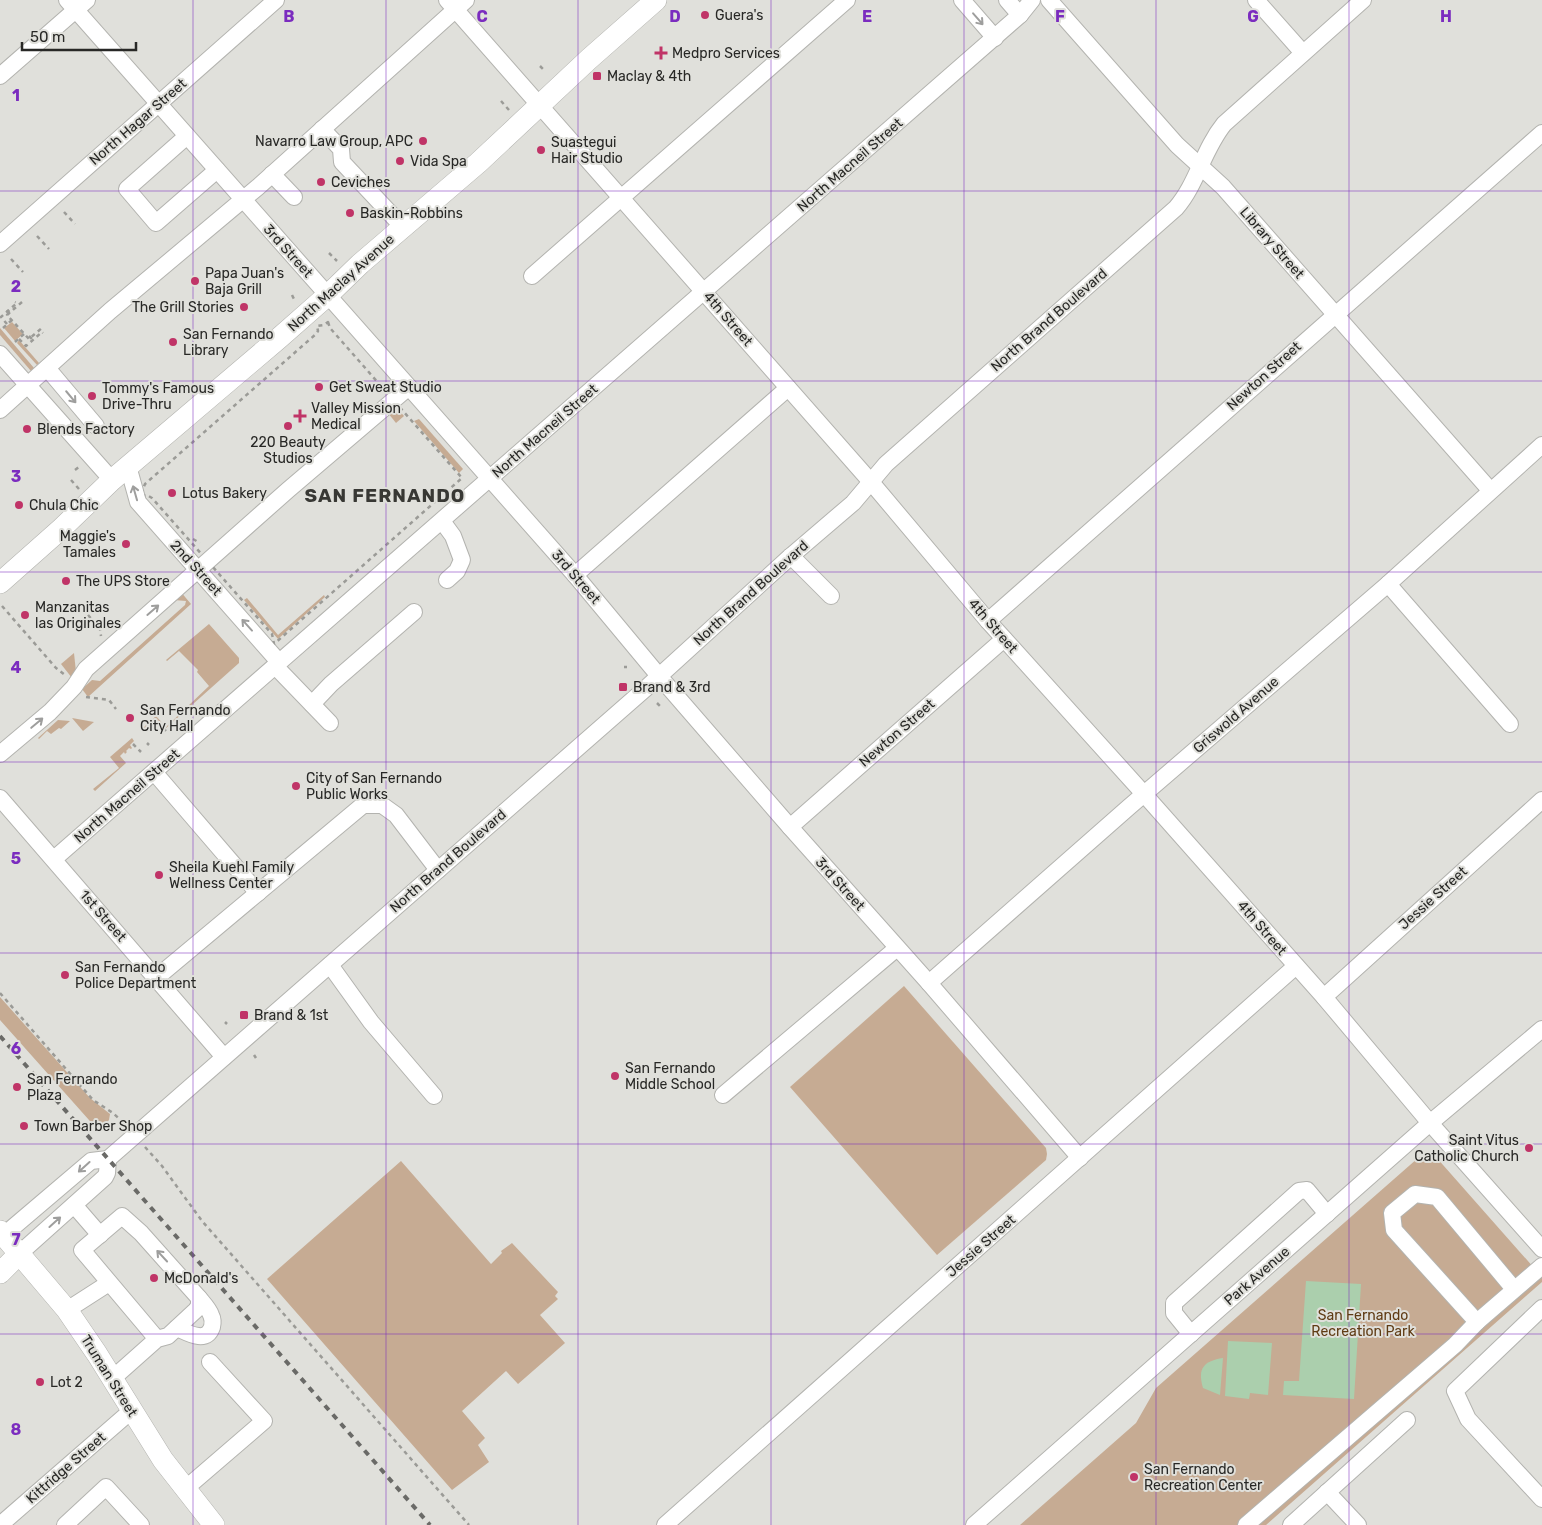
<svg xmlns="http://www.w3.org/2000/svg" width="1542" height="1525" viewBox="0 0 1542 1525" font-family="Rubik,sans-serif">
	<rect width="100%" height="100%" fill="#e0e0db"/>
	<g fill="#c6ab93">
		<polygon points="12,322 23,334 15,341 4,328"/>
		<polygon points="0,328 34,368 31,371 0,335"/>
		<polygon points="19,340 39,363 37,365 17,343"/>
		<polygon points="395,406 404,416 396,423 388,413"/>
		<polygon points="419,419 463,469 459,473 414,421"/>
		<polygon points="180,591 191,604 88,697 82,689 92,680 100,681 185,605 186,601 174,600"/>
		<polygon points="324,595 325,597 278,639 244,600 247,598 278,635"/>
		<polygon points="209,624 239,658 239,663 165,729 158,720 146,731 143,728 156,716 166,727 209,686 197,672 198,670 179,651 167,661 166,660"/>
		<polygon points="74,653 76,672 72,678 61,664"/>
		<polygon points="72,718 94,722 83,731"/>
		<polygon points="58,720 70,721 61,729 59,728 51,734 47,731 39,739 38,738"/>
		<polygon points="132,738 134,741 130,745 132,748 131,749 129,748 126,751 127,752 125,754 124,752 120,756 126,763 95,791 93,789 119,768 110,757"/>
		<polygon points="904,986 1046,1148 1047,1154 1046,1160 937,1255 790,1087"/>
		<polygon points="0,997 90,1098 110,1114 109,1120 104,1126 100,1125 97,1129 0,1020"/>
		<polygon points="1424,1155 1431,1155 1436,1157 1542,1277 1542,1282 1266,1525 1020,1525 1136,1423 1156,1388 1418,1158"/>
		<polygon points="401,1161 491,1264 502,1253 501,1251 512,1243 558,1292 555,1296 558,1299 540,1315 565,1343 518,1384 506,1371 462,1411 485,1438 478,1445 489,1462 452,1490 267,1279"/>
	</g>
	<g fill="#abcfad">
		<polygon points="1306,1281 1361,1284 1354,1399 1283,1395 1284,1381 1299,1381"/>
		<polygon points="1228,1341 1272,1343 1268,1395 1250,1393 1249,1399 1225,1396"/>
		<path d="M1223,1358L1220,1395L1203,1388C1197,1368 1204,1361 1223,1358Z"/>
	</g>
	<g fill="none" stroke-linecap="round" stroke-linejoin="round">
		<g stroke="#b3b3af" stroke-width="18">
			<g id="minor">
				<polyline points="67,0 575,575 659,676 790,827 929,983 1080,1158"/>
				<polyline points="447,0 871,482 988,621 1144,794 1324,997 1430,1123 1542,1249"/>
				<polyline points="962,0 995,38"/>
				<polyline points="1007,0 1020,15"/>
				<polyline points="1049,0 1177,145 1223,187 1490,490"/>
				<polyline points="1256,0 1303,53"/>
				<polyline points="0,76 87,0"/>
				<polyline points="322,129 341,149 342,162 403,227"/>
				<polyline points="187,136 127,189 156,223 217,170"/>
				<polyline points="272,174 294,197"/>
				<polyline points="0,244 276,0"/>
				<polyline points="532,276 847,0"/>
				<polyline points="0,354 112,480"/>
				<polyline points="47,368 96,426"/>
				<polyline points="0,410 110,311 258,187 466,0"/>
				<polyline points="128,466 138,502 279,662"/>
				<polyline points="442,521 453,536 462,560 457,571 447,580"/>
				<polyline points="791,556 831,596"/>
				<polyline points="575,575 788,388"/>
				<polyline points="1388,584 1510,724"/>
				<polyline points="988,621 1542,133"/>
				<polyline points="275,666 330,723"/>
				<polyline points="312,704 331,684 414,612"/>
				<polyline points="0,754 50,712 74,687 86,669 288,490 409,387"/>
				<polyline points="154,772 258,893"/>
				<polyline points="0,798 224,1057"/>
				<polyline points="790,827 1004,639"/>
				<polyline points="54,859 1020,15 1032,0"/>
				<polyline points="330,965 371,1022 434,1096"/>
				<polyline points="156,978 363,805 382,805 396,815 438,870"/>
				<polyline points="929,983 1129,807 1388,584 1542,445"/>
				<polyline points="1324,997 1542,800"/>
				<polyline points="723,1095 897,948"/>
				<path d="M108,1159L645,689L791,556L853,503L886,464L1176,208C1197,184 1203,150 1224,124L1363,0"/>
				<polyline points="74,1205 100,1235"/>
				<polyline points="4,1235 91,1161 108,1159"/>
				<polyline points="19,1254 105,1177 107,1173 108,1159"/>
				<polyline points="1542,1308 1455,1391 1468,1419 1542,1499"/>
				<polyline points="67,1310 109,1283"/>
				<polyline points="1477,1322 1394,1230 1392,1213 1415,1194 1437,1197 1514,1289"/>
				<path d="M177,1328C188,1333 206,1344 212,1327C213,1323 213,1319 211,1315C209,1309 203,1303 199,1298"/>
				<polyline points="1191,1334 1174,1313 1174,1303 1299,1191 1307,1190 1327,1214"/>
				<polyline points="112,1379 157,1339 168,1336 196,1310 199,1306 199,1298 141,1233 122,1216 82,1250 157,1339"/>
				<polyline points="185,1489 264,1421 210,1362"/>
				<polyline points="1327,1492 1358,1525"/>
				<polyline points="0,1525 131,1411"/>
				<polyline points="65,1525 106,1487 141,1525"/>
				<polyline points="665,1525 1296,966"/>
				<polyline points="974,1525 1430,1123 1542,1029"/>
				<polyline points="1246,1525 1455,1345 1477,1322 1542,1266"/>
				<polyline points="1291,1525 1407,1420"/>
			</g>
		</g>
		<g stroke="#b3b3af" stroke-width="22">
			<g id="major">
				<polyline points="0,583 62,528 112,480 278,339 328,295 360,264 478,163 589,59 656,0"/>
				<polyline points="0,1231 67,1310 97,1354 163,1460 214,1525"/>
				<polyline points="0,1273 19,1254"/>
			</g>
		</g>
		<g stroke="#9b9b97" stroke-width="2.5" stroke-dasharray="4 4" stroke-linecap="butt">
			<polyline points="540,66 544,70"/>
			<polyline points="501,101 509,110"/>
			<polyline points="64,212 75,224"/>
			<polyline points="37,236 49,249"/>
			<polyline points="329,253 337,261"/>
			<polyline points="11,259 23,272"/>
			<polyline points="292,295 295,301"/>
			<polyline points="22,302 7,315 29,339 43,327"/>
			<polygon points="328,322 330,328 462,478 274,644 272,634 152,498 147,495 140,496 145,484 316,334 318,331 317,326 324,325"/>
			<polyline points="7,324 1,317 17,303 15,302"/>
			<polyline points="3,328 12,320"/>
			<polyline points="19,339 26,346 42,332 43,333"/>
			<polyline points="15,342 24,334"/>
			<polyline points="75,470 79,467"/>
			<polyline points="71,480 79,489"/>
			<polyline points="193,539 200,543"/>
			<polyline points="2,606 56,668 65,675"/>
			<polyline points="88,615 100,629 101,636"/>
			<polyline points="624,667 627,667"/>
			<polyline points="86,697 109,700 116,709"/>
			<polyline points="657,703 660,706"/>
			<polyline points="158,722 166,731"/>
			<polyline points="147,743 149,745"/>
			<polyline points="133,744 141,752"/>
			<polyline points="0,993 93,1100 113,1113 125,1124"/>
			<polyline points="225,1022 227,1024"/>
			<polyline points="254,1055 256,1058"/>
			<polyline points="145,1147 162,1166 202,1221 469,1525"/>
		</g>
		<use href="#minor" stroke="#fff" stroke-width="16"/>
		<use href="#major" stroke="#fff" stroke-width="21"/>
		<polyline stroke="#6a6a67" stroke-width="4" stroke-dasharray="6 6" stroke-linecap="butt" points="0,1036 430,1525"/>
		<g stroke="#9b9b97" stroke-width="2.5" stroke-dasharray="4 4" stroke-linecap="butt">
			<polyline points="7,310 11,315"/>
			<polyline points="29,336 34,341"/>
		</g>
	</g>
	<defs><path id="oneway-shaft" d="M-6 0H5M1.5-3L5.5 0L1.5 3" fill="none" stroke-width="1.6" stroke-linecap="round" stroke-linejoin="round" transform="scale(1.25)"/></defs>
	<g stroke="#9e9e9d">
		<use href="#oneway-shaft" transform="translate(978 19) rotate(49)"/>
		<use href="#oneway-shaft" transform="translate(71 397) rotate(50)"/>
		<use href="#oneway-shaft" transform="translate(135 493) rotate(-106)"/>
		<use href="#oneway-shaft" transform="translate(153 610) rotate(-41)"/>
		<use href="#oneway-shaft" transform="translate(247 625) rotate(-132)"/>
		<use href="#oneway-shaft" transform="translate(37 723) rotate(-40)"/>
		<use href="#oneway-shaft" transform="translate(84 1167) rotate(138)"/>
		<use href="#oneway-shaft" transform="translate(55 1222) rotate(-42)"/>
		<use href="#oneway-shaft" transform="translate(162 1256) rotate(-133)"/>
	</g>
	<path fill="none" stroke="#7b2cbf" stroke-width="1" stroke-opacity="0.55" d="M193,0V1525M386,0V1525M578,0V1525M771,0V1525M964,0V1525M1156,0V1525M1349,0V1525M0,191H1542M0,381H1542M0,572H1542M0,762H1542M0,953H1542M0,1144H1542M0,1334H1542"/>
	<g fill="#c03467" stroke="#e0e0db" stroke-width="2">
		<circle cx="705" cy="15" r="5"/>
		<path d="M658.5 45.5h5v5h5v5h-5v5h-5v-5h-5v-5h5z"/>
		<rect x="592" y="71" width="10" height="10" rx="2.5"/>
		<circle cx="423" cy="141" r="5"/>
		<circle cx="541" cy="150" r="5"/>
		<circle cx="400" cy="161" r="5"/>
		<circle cx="321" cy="182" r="5"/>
		<circle cx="350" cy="213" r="5"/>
		<circle cx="195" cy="281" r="5"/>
		<circle cx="244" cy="307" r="5"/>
		<circle cx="173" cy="342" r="5"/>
		<circle cx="319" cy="387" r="5"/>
		<circle cx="92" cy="396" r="5"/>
		<path d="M297.5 408.5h5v5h5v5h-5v5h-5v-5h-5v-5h5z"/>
		<circle cx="288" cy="426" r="5"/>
		<circle cx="27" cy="429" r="5"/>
		<circle cx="172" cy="493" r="5"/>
		<circle cx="19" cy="505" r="5"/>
		<circle cx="126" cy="544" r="5"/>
		<circle cx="66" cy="581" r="5"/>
		<circle cx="25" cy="615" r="5"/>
		<rect x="618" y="682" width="10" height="10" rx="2.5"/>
		<circle cx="130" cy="718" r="5"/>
		<circle cx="296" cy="786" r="5"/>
		<circle cx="159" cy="875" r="5"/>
		<circle cx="65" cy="975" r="5"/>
		<rect x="239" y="1010" width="10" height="10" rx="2.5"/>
		<circle cx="615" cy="1076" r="5"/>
		<circle cx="17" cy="1087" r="5"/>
		<circle cx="24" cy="1126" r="5"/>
		<circle cx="1529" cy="1148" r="5"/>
		<circle cx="154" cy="1278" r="5"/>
		<circle cx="40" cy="1382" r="5"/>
		<circle cx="1134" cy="1477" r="5"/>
	</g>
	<g text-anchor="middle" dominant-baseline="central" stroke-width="4" stroke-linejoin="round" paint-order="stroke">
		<g font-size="14" fill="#282826" stroke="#e0e0db" text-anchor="start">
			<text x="715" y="15">Guera's</text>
			<text x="672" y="53">Medpro Services</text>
			<text x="607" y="76">Maclay &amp; 4th</text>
			<text x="413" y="141" text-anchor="end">Navarro Law Group, APC</text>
			<text x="551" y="142">Suastegui<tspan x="551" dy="16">Hair Studio</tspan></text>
			<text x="410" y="161">Vida Spa</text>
			<text x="331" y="182">Ceviches</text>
			<text x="360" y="213">Baskin-Robbins</text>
			<text x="205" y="273">Papa Juan's<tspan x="205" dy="16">Baja Grill</tspan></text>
			<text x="234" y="307" text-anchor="end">The Grill Stories</text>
			<text x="183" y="334">San Fernando<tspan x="183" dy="16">Library</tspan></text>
			<text x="329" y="387">Get Sweat Studio</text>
			<text x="102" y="388">Tommy's Famous<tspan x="102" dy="16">Drive-Thru</tspan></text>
			<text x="311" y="408">Valley Mission<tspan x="311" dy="16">Medical</tspan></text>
			<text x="37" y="429">Blends Factory</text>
			<text x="288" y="442" text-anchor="middle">220 Beauty<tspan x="288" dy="16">Studios</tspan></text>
			<text x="182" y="493">Lotus Bakery</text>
			<text x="29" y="505">Chula Chic</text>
			<text x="116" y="536" text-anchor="end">Maggie's<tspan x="116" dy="16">Tamales</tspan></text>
			<text x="76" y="581">The UPS Store</text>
			<text x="35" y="607">Manzanitas<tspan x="35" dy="16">las Originales</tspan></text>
			<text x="633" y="687">Brand &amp; 3rd</text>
			<text x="140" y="710">San Fernando<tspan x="140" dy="16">City Hall</tspan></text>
			<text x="306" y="778">City of San Fernando<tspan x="306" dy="16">Public Works</tspan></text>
			<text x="169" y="867">Sheila Kuehl Family<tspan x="169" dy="16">Wellness Center</tspan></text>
			<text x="75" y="967">San Fernando<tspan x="75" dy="16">Police Department</tspan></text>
			<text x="254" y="1015">Brand &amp; 1st</text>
			<text x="625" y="1068">San Fernando<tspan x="625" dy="16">Middle School</tspan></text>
			<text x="27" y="1079">San Fernando<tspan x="27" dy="16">Plaza</tspan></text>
			<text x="34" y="1126">Town Barber Shop</text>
			<text x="1519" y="1140" text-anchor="end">Saint Vitus<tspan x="1519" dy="16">Catholic Church</tspan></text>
			<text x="164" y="1278">McDonald's</text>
			<text x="50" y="1382">Lot 2</text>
			<text x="1144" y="1469">San Fernando<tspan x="1144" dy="16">Recreation Center</tspan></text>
		</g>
		<g font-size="14" fill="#282826" stroke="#e0e0db">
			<text transform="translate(138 122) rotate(-41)">North Hagar Street</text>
			<text transform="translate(850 165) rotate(-41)">North Macneil Street</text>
			<text transform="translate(1272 243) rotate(49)">Library Street</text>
			<text transform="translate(288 251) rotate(48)">3rd Street</text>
			<text transform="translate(341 283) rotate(-42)">North Maclay Avenue</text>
			<text transform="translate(728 319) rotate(49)">4th Street</text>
			<text transform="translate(1049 320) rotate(-41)">North Brand Boulevard</text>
			<text transform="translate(1264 376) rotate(-42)">Newton Street</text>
			<text transform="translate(545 431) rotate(-41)">North Macneil Street</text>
			<text transform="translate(196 568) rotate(48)">2nd Street</text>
			<text transform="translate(576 577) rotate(49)">3rd Street</text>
			<text transform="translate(751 593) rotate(-42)">North Brand Boulevard</text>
			<text transform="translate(993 626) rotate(49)">4th Street</text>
			<text transform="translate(1236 715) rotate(-41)">Griswold Avenue</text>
			<text transform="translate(897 733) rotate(-41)">Newton Street</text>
			<text transform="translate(127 796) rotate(-41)">North Macneil Street</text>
			<text transform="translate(448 861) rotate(-41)">North Brand Boulevard</text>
			<text transform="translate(840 884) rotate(48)">3rd Street</text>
			<text transform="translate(1433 898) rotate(-42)">Jessie Street</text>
			<text transform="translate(103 916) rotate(49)">1st Street</text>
			<text transform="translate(1262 928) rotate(49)">4th Street</text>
			<text transform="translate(981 1246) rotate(-41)">Jessie Street</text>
			<text transform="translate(1257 1276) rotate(-41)">Park Avenue</text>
			<text transform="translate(109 1376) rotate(58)">Truman Street</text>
			<text transform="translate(66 1468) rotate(-41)">Kittridge Street</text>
		</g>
		<g font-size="14" fill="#5f3b14" stroke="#e0e0db">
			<text x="1363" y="1315">San Fernando<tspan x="1363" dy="16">Recreation Park</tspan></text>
		</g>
		<g font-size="19" font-weight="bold" letter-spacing="1" fill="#383834" stroke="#e0e0db">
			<text x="385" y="495">SAN FERNANDO</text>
		</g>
	</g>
	<g font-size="16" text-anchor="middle" font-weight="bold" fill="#7b2cbf" stroke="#e0e0db" stroke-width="4" stroke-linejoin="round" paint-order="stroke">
		<text x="289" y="22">B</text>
		<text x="482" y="22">C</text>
		<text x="675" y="22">D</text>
		<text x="867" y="22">E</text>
		<text x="1060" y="22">F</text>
		<text x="1253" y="22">G</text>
		<text x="1446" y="22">H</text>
		<text x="16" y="101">1</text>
		<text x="16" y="292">2</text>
		<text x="16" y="482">3</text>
		<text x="16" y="673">4</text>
		<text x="16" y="864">5</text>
		<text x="16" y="1054">6</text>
		<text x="16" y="1245">7</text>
		<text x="16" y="1435">8</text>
	</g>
	<path d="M22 42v8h114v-8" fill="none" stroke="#282826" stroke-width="2.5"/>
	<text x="30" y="42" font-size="15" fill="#282826" stroke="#e0e0db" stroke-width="4" paint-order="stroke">50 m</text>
</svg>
